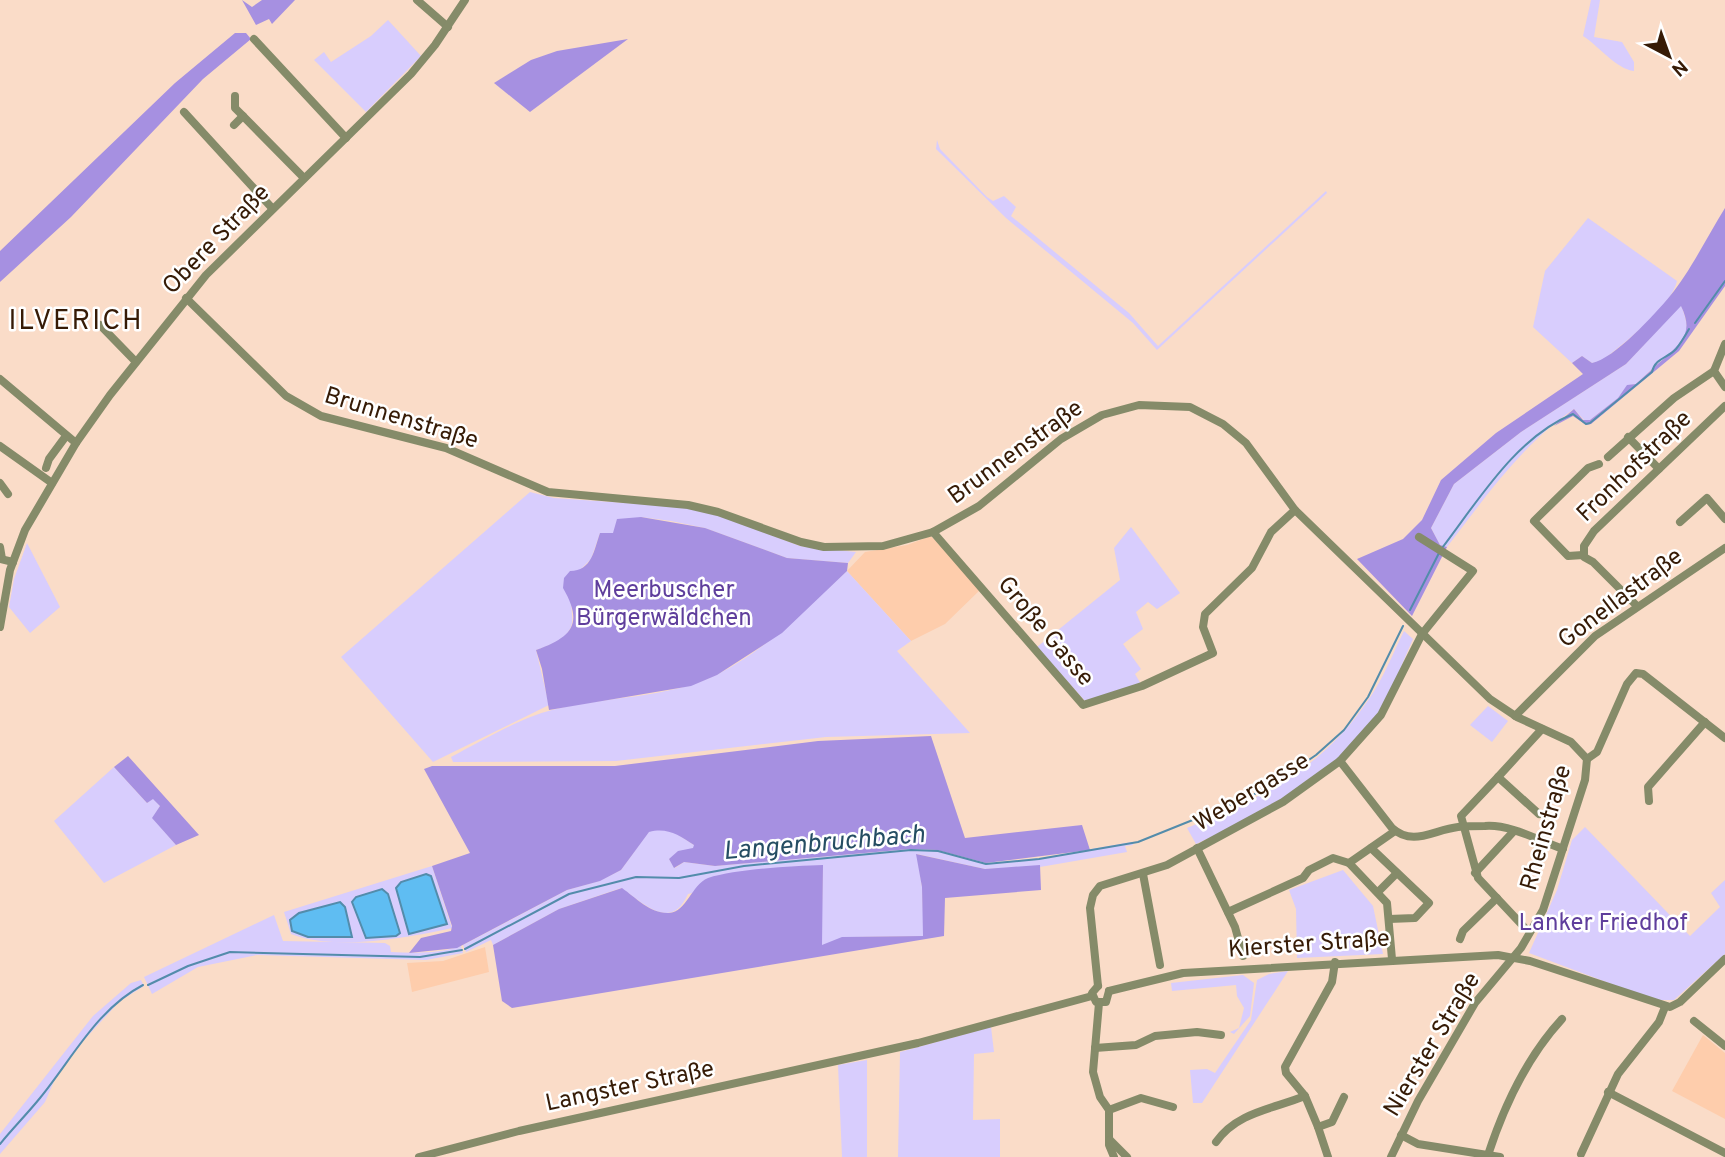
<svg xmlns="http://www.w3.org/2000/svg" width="1725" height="1157" viewBox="0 0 1725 1157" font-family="Overpass,sans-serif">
	<rect width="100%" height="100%" fill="#fadcc8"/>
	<g fill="#fecdac">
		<polygon points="931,536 981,589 945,624 911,641 847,571 865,552 907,545"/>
		<polygon points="485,947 489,972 412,992 407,963 443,961"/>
		<polygon points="1703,1035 1725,1053 1725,1119 1672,1091"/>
	</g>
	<g fill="#d8cdfd">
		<path d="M1591,0H1600L1594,37L1622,42L1634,62V71C1616,69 1599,46 1583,36Z"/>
		<polygon points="388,20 421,56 366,112 314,60 324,52 331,62 371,36"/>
		<polygon points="937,140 940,149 987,197 993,201 1004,196 1016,207 1011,216 1129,313 1158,346 1326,191 1327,193 1157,350 1133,323 1006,218 936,149"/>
		<path d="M1588,218L1677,281C1672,306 1621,346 1600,362L1592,363L1582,356L1572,363L1533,327L1545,271Z"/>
		<path d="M1681,305C1692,335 1688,338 1666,357C1655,365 1646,375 1636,384L1627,386L1618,398L1590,420H1584L1574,409C1522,444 1485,498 1447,547L1440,545L1431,528L1454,484L1521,432L1626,364Z"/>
		<path d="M530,492L554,498L684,507L722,516L800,546L856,552L848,563L787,558L705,528L671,521L641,517L613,533H600L591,559L579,571L567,595C573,602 571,606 572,615C575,637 553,644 536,650L549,705L433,762L341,657Z"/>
		<polygon points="1131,527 1180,593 1157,609 1148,602 1136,612 1143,629 1123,644 1141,669 1135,674 1141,684 1085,701 1037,647 1120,580 1114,548"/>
		<polygon points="27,543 60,607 30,633 9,607 14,579"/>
		<path d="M847,571L911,641L897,651L970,733L826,737L616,761L453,762L451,757C481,741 520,718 552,710C606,696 668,699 718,674C768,649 806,608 847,571Z"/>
		<path d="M1404,631L1413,639C1402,663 1393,690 1379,713C1339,776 1261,814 1196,844L1187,828C1263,797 1322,769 1369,699C1383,679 1393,653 1404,631Z"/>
		<polygon points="1488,706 1508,721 1492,742 1470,725"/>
		<polygon points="114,767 147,803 153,798 160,806 153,818 176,845 104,883 54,821"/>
		<polygon points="1585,827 1690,936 1720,907 1711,893 1725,880 1725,954 1674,1000 1654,1000 1529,953 1557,890 1572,840"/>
		<path d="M660,829L674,832L694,845V848L669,859L675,868L684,862L715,866L910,849L937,850L986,863L1040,858L1132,842L1133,845L1125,846L1127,852L1040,867L985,869L917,854L922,887L924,936L854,937L821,946L823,866H806L688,894C671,932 645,904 621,888L559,909L493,945L491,940L466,952L463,945L567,890L599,881L621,870L649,831Z"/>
		<path d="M432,866L452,928C408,938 333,951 291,934L284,912Z"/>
		<polygon points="1343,870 1373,906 1383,954 1297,958 1296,909 1289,890"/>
		<path d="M274,915L283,941L385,943L390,946L391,952C414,953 438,954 461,946L463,953L426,960L257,955L198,967L152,994L144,977Z"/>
		<polygon points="1288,971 1202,1103 1193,1103 1190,1070 1207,1069 1215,1073 1251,1020 1257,980 1269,974"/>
		<polygon points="1243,975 1254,983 1250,1016 1234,1034 1230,1032 1239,1028 1244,1008 1237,996 1236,985 1172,991 1171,983"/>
		<polygon points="141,980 144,986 120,1001 84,1040 55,1079 45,1102 0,1154 0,1134 93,1016 131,983"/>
		<polygon points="991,1027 994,1052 974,1054 973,1120 1000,1119 1000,1157 898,1157 900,1052"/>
		<polygon points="867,1060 867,1157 842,1157 838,1065"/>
	</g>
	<g fill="#a690e1">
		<polygon points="242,0 252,7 262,0 295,0 272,24 269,19 256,25"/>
		<polygon points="235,33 246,33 251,39 203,79 71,217 0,282 0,251 175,83"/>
		<polygon points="628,39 530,112 494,83 531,60 557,51"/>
		<path d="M1725,208V286L1679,351L1591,424L1586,425L1573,416L1554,426L1574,409L1583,420H1590L1618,398L1627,385L1636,384C1646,375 1656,365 1666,357C1684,340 1693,331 1681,306L1626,364L1521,432L1454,484L1431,528L1440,545L1447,547L1412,616L1357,559L1403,539L1422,520L1441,480L1496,433L1583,374L1572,363L1582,356L1592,363C1614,359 1655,314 1670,296C1690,272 1708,235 1725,208Z"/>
		<path d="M641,517L705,528L787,558L848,563L847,571L782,633L717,675L691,686L549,710L542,669L536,650C572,637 584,624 563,588L564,578L570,571C592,571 594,550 600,533H613L617,519Z"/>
		<path d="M931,736L965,838L1082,825L1090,850L986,863L937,850L910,849L715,866L684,862L674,868L669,859L678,851L693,848L694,845C679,835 667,827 649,832L621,870L600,881L567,890L457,948L409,953L421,938L451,931L452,926L432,866L470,853L424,769L432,766H615L818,741Z"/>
		<polygon points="128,756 199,835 176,845 152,818 160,806 153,799 147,803 114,767"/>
		<path d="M916,854L985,869L1040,865L1041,890L945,898L944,936L512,1008L502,1001L493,945L559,909L622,888C636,898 651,914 669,913C687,912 691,885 708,878C735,869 793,866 823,865L822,945L842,937L923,936L922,887Z"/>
	</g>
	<g fill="#5fbdf2" stroke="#538cab" stroke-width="2">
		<polygon points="426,874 431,876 447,924 409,934 396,888 401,882"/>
		<polygon points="382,889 388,894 400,933 396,936 366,938 352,902 356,897"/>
		<polygon points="340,902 345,907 352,937 308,937 292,931 290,920 299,913"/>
	</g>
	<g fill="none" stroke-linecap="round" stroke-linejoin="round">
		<g stroke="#538cab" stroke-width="2">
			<polyline points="1695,323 1725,281"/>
			<path d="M1442,548C1478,501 1516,437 1573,414L1586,424L1590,423L1652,372C1655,358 1668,358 1676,349C1681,343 1685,336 1689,329"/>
			<polyline points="1410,610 1439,553"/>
			<polyline points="465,949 569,894 636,877 679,878 744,866 911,850 938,851 986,864 1039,859 1138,842 1230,805 1268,788 1316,755 1344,730 1368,697 1403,626"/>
			<polyline points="148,985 188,966 230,952 420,957 462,950"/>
			<path d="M0,1144C13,1128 27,1114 40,1098C72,1059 97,1009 143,985"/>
		</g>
		<g stroke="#858b69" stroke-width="8">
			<polyline points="417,0 448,27"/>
			<polyline points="254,39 346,138"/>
			<polyline points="235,96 235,108 239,112 304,178"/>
			<polyline points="184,112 272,208"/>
			<polyline points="234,125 243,116"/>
			<polyline points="186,298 286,396 321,416 446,448 548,492 688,505 718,512 801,542 824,547 883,546 933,532 979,506 1061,439 1102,415 1139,405 1190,407 1223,424 1246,443 1295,510 1490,699 1517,717 1571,742 1587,759 1585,780 1543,910 1521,948 1475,1003 1418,1101 1391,1157"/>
			<polyline points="100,325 136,362"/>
			<polyline points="1725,344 1714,371 1725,387"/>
			<polyline points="0,379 76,443"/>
			<polyline points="1628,437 1659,469"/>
			<polyline points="0,446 52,483"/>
			<polyline points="1608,457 1674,398 1714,371"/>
			<polyline points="46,468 49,459 66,436"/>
			<polyline points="0,483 8,494"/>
			<polyline points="1680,522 1707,498 1725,519"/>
			<polyline points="933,532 1083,705 1142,686 1213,653 1203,627 1205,614 1252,568 1271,532 1295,510"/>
			<polyline points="0,547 2,559"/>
			<polyline points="1583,555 1568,556 1534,521 1588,468 1599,464"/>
			<polyline points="0,559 13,562"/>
			<polyline points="1637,606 1593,562 1584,557 1584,546 1594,531 1725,406"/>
			<polyline points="0,627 10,570 25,530 76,443 110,395 206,275 411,74 435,45 465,0"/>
			<polyline points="1515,716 1595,636 1725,548"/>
			<polyline points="1587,759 1597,752 1627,684 1636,673 1643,674 1725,738"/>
			<path d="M1340,761L1392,828C1413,847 1433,830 1458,827C1467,826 1476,826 1485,826C1510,824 1540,841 1563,849"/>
			<polyline points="1498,777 1542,729"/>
			<polyline points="1649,801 1648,787 1705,722"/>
			<polyline points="1197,848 1235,927 1243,956"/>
			<polyline points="1371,848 1429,903 1415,918 1389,919"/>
			<polyline points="1349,863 1387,903 1392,959"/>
			<polyline points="1475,873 1514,831"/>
			<polyline points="1143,874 1160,965"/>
			<polyline points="1378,892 1397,873"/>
			<polyline points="1228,912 1303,878 1309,870 1333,858 1349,863 1395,831"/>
			<polyline points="1524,927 1478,878 1461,816 1498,777 1539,814"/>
			<polyline points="1460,939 1463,931 1497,898"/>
			<polyline points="1335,962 1332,982 1285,1067 1286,1073 1305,1096 1318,1127 1332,1122 1344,1097"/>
			<polyline points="1098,986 1090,908 1093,895 1100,886 1167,865 1283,802 1340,761 1381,715 1422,634 1473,571 1419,537"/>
			<polyline points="1098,986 1092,993 1096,1002 1106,1002 1109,991"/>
			<polyline points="1109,991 1183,973 1498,955 1530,961 1670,1007 1680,1002 1725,959"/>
			<polyline points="1099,1003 1093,1072 1100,1097 1109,1110 1109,1145 1114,1157"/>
			<polyline points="1694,1021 1725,1046"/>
			<polyline points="1095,1048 1136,1045 1155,1036 1197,1032 1221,1035"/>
			<polyline points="1608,1092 1725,1153"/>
			<polyline points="1109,1110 1141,1098 1173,1107"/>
			<polyline points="1318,1127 1328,1157"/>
			<polyline points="1401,1135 1418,1144 1500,1157"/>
			<polyline points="1110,1140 1127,1157"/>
			<path d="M1216,1142C1237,1112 1273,1109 1305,1096"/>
			<polyline points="1581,1154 1618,1074 1659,1022 1665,1007"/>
			<path d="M1488,1155C1504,1106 1527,1057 1562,1019"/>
			<polyline points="419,1157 519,1131 918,1043 1092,996"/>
		</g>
	</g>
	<g text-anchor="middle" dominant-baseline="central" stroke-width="5" stroke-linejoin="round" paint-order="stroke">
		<g font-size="24" fill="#361b06" stroke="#fff">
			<text transform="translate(217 240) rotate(-46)">Obere Straße</text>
			<text transform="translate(401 419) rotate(17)">Brunnenstraße</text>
			<text transform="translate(1016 453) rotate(-36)">Brunnenstraße</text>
			<text transform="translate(1635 467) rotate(-44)">Fronhofstraße</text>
			<text transform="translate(1621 599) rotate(-37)">Gonellastraße</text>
			<text transform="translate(1045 632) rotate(50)">Große Gasse</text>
			<text transform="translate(1252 793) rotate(-31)">Webergasse</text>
			<text transform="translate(1547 828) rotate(-74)">Rheinstraße</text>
			<text transform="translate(1309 945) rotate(-4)">Kierster Straße</text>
			<text transform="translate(1433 1045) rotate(-59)">Nierster Straße</text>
			<text transform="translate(630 1087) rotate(-12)">Langster Straße</text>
		</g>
		<g font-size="24" fill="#5f3e9c" stroke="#fff">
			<text x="664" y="591">Meerbuscher<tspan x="664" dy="28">Bürgerwäldchen</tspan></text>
			<text x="1603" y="924">Lanker Friedhof</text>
		</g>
		<g font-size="26" font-style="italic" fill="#254d63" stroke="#fff">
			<text transform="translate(824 844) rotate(-5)">Langenbruchbach</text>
		</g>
		<g font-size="28" letter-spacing="2" fill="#361b06" stroke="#fff">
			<text x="76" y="322">ILVERICH</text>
		</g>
	</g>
	<g transform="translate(1669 56) rotate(139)" stroke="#ffffff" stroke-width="5" paint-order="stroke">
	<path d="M0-5L12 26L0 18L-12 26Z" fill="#361b06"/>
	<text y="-10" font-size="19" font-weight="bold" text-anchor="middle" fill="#361b06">N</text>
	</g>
</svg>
